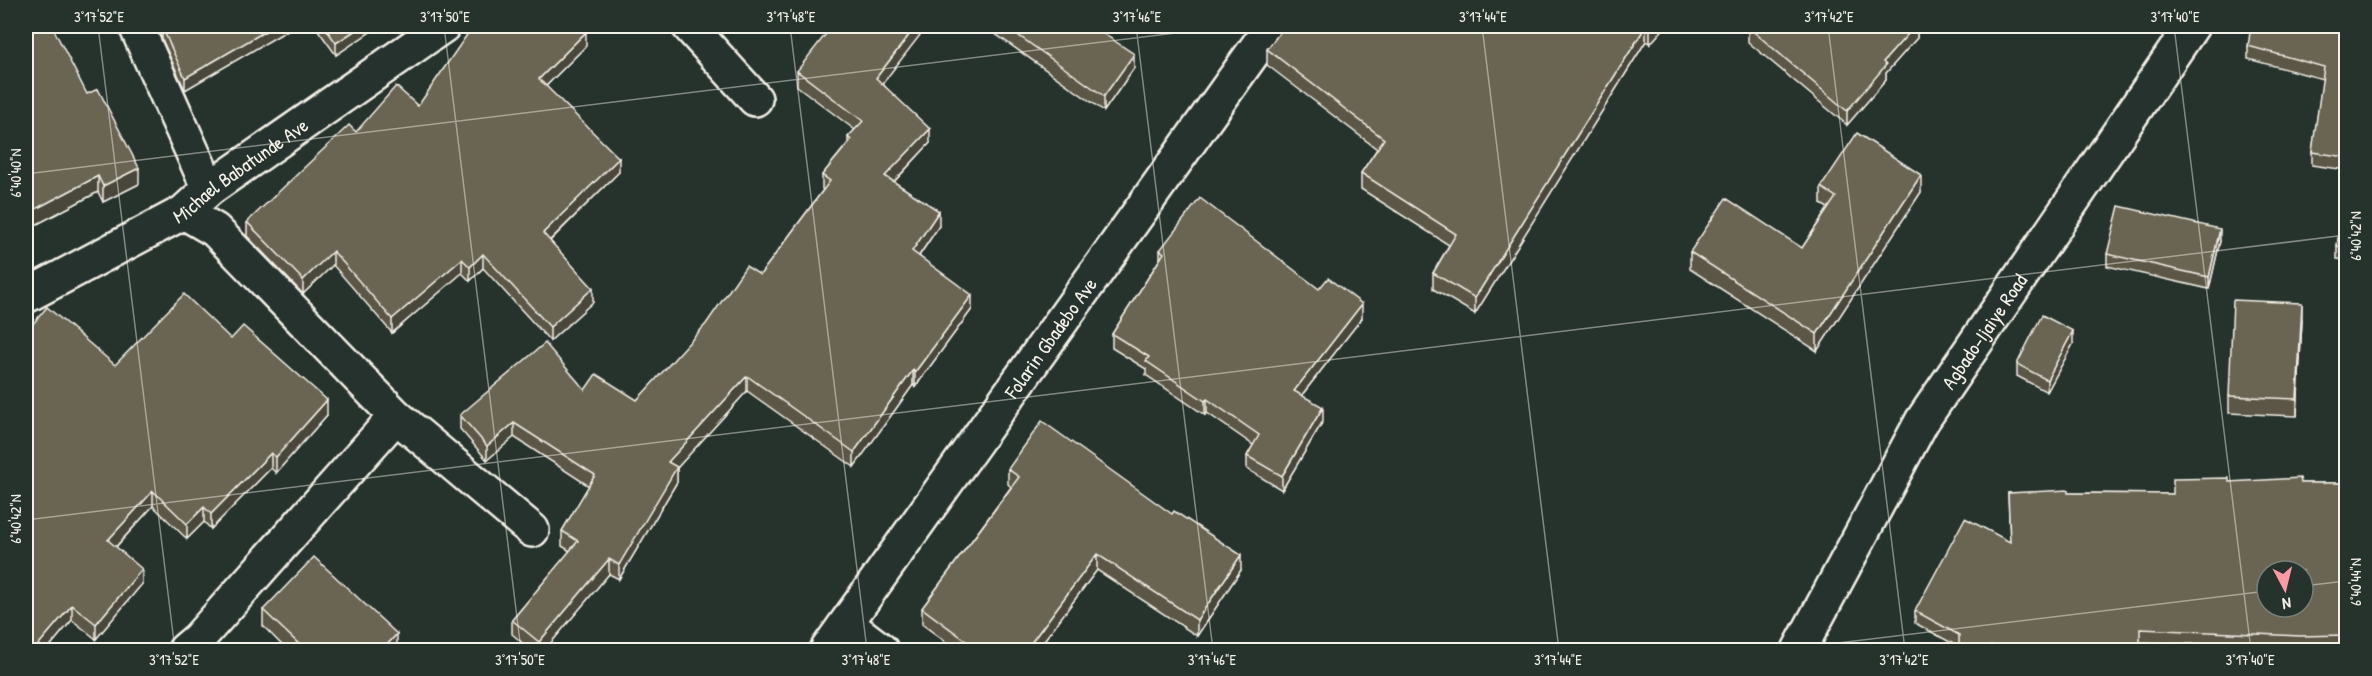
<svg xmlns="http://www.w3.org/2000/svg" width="2372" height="676" viewBox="0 0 2372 676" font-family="'Patrick Hand',sans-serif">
	<rect width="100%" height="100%" fill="#26332d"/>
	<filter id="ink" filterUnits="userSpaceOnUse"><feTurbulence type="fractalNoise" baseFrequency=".0167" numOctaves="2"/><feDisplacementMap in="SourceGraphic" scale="12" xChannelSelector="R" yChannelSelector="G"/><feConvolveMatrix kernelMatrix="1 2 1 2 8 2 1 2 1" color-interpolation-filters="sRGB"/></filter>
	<g filter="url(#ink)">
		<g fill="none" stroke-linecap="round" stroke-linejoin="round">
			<g stroke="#f4f1e8" stroke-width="38">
				<g id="minor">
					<polyline points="136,26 209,189"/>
					<polyline points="689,26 755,99"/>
					<polyline points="184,212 215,230 396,416 532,530"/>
					<path id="s1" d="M26,296L184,212L209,189L443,26"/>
					<polyline points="847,624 881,650"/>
					<polyline points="185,650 198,639 396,416"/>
					<path id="s2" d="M827,650L1272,26"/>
					<path id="s3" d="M1799,650L1922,421L2192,26"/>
				</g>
			</g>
			<use href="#minor" stroke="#26332d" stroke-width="33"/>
		</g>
		<g fill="#5b5747" stroke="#f4f1e8" stroke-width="1.5">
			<polygon points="26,26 87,94 139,184 103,202 98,192 26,230"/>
			<polygon points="165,26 295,26 185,90 162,39 162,27"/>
			<polygon points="315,26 379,26 336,55"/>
			<polygon points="984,26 1092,26 1134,68 1104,111"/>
			<polygon points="1285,26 1666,26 1650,44 1646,41 1475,314 1433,289 1433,273 1449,245 1361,189 1361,173 1377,149 1267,65 1267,49"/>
			<polygon points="1917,26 1917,38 1886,73 1886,80 1847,125 1748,42 1748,27"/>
			<polygon points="2346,26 2346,170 2312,165 2312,152 2323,79 2248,59 2248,46"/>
			<polygon points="586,46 546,86 619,172 550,241 593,302 550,341 483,268 470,281 462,273 392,333 333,265 303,294 247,236 247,222 356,132 418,106"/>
			<polygon points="797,71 883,84 930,143 894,182 939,226 919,256 972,309 915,387 913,385 854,467 747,391 677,468 677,482 619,579 609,574 544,651 532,651 512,634 512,620 570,551 562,546 562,531 589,486 514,437 487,460 460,429 460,415 585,390 637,400 760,275 823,190 822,189 822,175 848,143 848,137 855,130 797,86"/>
			<polygon points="1821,187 1921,192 1817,351 1690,269 1690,252 1802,248 1828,208 1821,204"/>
			<polygon points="2346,194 2346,260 2337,259 2337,246"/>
			<polygon points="2220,241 2209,289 2107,266 2107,254"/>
			<polygon points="1160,250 1319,289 1362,318 1302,395 1323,421 1282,490 1247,469 1247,456 1253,445 1207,413 1205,415 1146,375 1146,369 1112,348 1112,334 1160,259"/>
			<polygon points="2302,320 2297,416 2229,413 2229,396"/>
			<polygon points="231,339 327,415 276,473 271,468 211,529 204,522 187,539 153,506 116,547 142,584 96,639 72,620 46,651 115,365"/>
			<polygon points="2073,344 2047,392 2017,376 2017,364"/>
			<polygon points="1008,469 1241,570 1197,636 1097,570 1036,651 958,651 922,624 922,608 1011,487 1008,484"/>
			<polygon points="2229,482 2301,483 2346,483 2346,648 2300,648 2140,642 2140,651 1959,651 1959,647 1915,623 1915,611 2010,542 2008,493 2068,493 2173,494"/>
			<polygon points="263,610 397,651 288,651 263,626"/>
		</g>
		<g fill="#4a473a" stroke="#f4f1e8" stroke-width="1.5">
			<polygon points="274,26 295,26 185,90 185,78"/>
			<polygon points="362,26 379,26 336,55 336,43"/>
			<polygon points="916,26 927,26 876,92 876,78"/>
			<polygon points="1646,26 1646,41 1475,314 1475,298"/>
			<polygon points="1652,26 1666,26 1650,44 1650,28"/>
			<polygon points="1915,26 1917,26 1917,38 1886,73 1886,80 1847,125 1847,111 1883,62"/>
			<polygon points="586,32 586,46 539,93 539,79"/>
			<polygon points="1134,54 1134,68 1104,111 1104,96"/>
			<polygon points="930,129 930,143 885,191 885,176"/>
			<polygon points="619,158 619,172 543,247 543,233"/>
			<polygon points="139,168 139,184 103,202 103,186"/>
			<polygon points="1921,175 1921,192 1817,351 1817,334"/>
			<polygon points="98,176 98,192 26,230 26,214"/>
			<polygon points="939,211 939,226 912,266 912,251"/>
			<polygon points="2220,229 2220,241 2209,289 2209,277"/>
			<polygon points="333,251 333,265 303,294 303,280"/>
			<polygon points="483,254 483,268 470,281 470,267"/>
			<polygon points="462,259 462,273 392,333 392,319"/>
			<polygon points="593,288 593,302 550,341 550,327"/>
			<polygon points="972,295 972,309 915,387 915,372"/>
			<polygon points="2302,303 2302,320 2297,416 2297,399"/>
			<polygon points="1362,304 1362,318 1294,405 1294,391"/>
			<polygon points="2073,331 2073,344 2047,392 2047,380"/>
			<polygon points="913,370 913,385 854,467 854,452"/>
			<polygon points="747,376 747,391 677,468 677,482 619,579 619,565 668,462"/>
			<polygon points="1207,399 1207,413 1205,415 1205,401"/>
			<polygon points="327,400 327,415 276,473 276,457"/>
			<polygon points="1323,407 1323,421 1282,490 1282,476"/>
			<polygon points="514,423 514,437 487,460 487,446"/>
			<polygon points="271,453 271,468 211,529 211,514"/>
			<polygon points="153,491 153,506 108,555 108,540"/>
			<polygon points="204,507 204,522 187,539 187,524"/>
			<polygon points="1097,554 1097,570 1036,651 1025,651"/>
			<polygon points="1241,555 1241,570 1197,636 1197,620"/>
			<polygon points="609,559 609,574 544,651 539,651 539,642"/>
			<polygon points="142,569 142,584 96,639 96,624"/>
			<polygon points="72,605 72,620 46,651 33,651"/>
			<polygon points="397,634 397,651 381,651"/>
		</g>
		<g fill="#6a6553" stroke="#f4f1e8" stroke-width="1.5" fill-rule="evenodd">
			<polygon points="26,26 52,26 87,94 98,89 139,168 103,186 98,176 26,214"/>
			<polygon points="165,26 274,26 185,78 162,27"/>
			<polygon points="324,26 362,26 336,43"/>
			<polygon points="473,26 579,26 586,32 539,79 619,158 543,233 593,288 550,327 483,254 470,267 462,259 392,319 333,251 303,280 247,222 349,125 356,132 396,86 418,106"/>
			<polygon points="832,26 916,26 876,78 930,129 885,176 939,211 912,251 972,295 915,372 913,370 854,452 747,376 668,462 677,467 619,565 609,559 539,642 512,620 578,541 562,531 595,475 514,423 487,446 460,415 545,343 585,390 596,374 637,400 706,324 746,266 760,275 830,181 822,175 851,140 848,137 863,121 797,71"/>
			<polygon points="1005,26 1092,26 1134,54 1104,96"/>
			<polygon points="1285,26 1646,26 1475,298 1433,273 1456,234 1361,173 1384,139 1267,49"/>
			<polygon points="1750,26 1915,26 1883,62 1886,65 1847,111 1748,27"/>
			<polygon points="2251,26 2346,26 2346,157 2312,152 2324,67 2248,46"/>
			<polygon points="1857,133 1921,175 1817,334 1690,252 1726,198 1802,248 1836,197 1821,187"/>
			<polygon points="2346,194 2346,248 2337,246"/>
			<polygon points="1200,198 1319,289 1328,278 1362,304 1294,391 1323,407 1282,476 1247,456 1259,435 1207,399 1205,401 1146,361 1149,357 1112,334 1164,253 1160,250"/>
			<polygon points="2119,206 2220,229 2209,277 2107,254"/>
			<polygon points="184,294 231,339 243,326 327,400 276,457 271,453 211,514 204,507 187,524 153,491 108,540 142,569 96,624 72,605 33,651 26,651 26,332 47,307 115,365"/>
			<polygon points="2233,300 2302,303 2297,399 2229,396"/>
			<polygon points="2042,315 2073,331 2047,380 2017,364"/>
			<polygon points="1042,421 1172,514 1174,511 1241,555 1197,620 1097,554 1025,651 980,651 922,608 1019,477 1008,469"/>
			<path d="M2229,478V482L2300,478L2301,483H2346V635L2300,636L2140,629V646L2081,648V646H1991V651H1959V635L1915,611L1965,518L2010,542L2008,493L2068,490V493L2173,494V479ZM2267,571H2303V607H2267Z"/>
			<polygon points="314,557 397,634 381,651 303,651 304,649 263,610"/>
			<polygon points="850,645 858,651 846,651"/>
		</g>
	</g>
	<path fill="none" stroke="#f4f1e8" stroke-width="1.5" stroke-opacity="0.45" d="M98,26L175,650M444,26L521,650M790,26L867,650M1136,26L1213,650M1482,26L1559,650M1828,26L1905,650M2174,26L2251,650M26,174L1233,26M26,520L2346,235M2303,586L2346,581M1780,650L2267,591"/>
	<g text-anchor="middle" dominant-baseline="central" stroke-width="4.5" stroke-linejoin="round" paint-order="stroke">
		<g font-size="20" fill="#f4f1e8" stroke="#26332d">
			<text stroke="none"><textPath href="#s1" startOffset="249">Michael Babatunde Ave</textPath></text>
			<text stroke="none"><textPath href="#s3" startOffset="369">Agbado-Ijaiye Road</textPath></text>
			<text stroke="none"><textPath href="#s2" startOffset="384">Folarin Gbadebo Ave</textPath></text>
		</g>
	</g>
	<rect width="2372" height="676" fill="none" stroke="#26332d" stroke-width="66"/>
	<g transform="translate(2285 589) rotate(173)"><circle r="28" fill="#26332d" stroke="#787f78" stroke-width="1.5"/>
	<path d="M0-4.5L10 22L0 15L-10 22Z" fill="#ff9aa2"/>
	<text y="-9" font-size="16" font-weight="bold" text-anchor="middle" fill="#f4f1e8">N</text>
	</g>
	<rect x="33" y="33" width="2306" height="610" fill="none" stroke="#f4f1e8" stroke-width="2"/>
	<g font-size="15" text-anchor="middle" fill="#f4f1e8">
		<text x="99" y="22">3°17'52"E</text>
		<text x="445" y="22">3°17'50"E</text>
		<text x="791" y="22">3°17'48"E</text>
		<text x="1137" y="22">3°17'46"E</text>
		<text x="1483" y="22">3°17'44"E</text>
		<text x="1829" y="22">3°17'42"E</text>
		<text x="2175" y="22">3°17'40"E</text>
		<text transform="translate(16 173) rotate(-90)" y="5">6°40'40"N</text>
		<text transform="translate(2356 236) rotate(-90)" y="5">6°40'42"N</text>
		<text transform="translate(16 519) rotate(-90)" y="5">6°40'42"N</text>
		<text transform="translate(2356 582) rotate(-90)" y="5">6°40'44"N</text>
		<text x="174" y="665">3°17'52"E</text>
		<text x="520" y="665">3°17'50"E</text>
		<text x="866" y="665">3°17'48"E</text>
		<text x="1212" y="665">3°17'46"E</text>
		<text x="1558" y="665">3°17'44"E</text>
		<text x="1904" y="665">3°17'42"E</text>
		<text x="2250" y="665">3°17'40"E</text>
	</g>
</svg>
